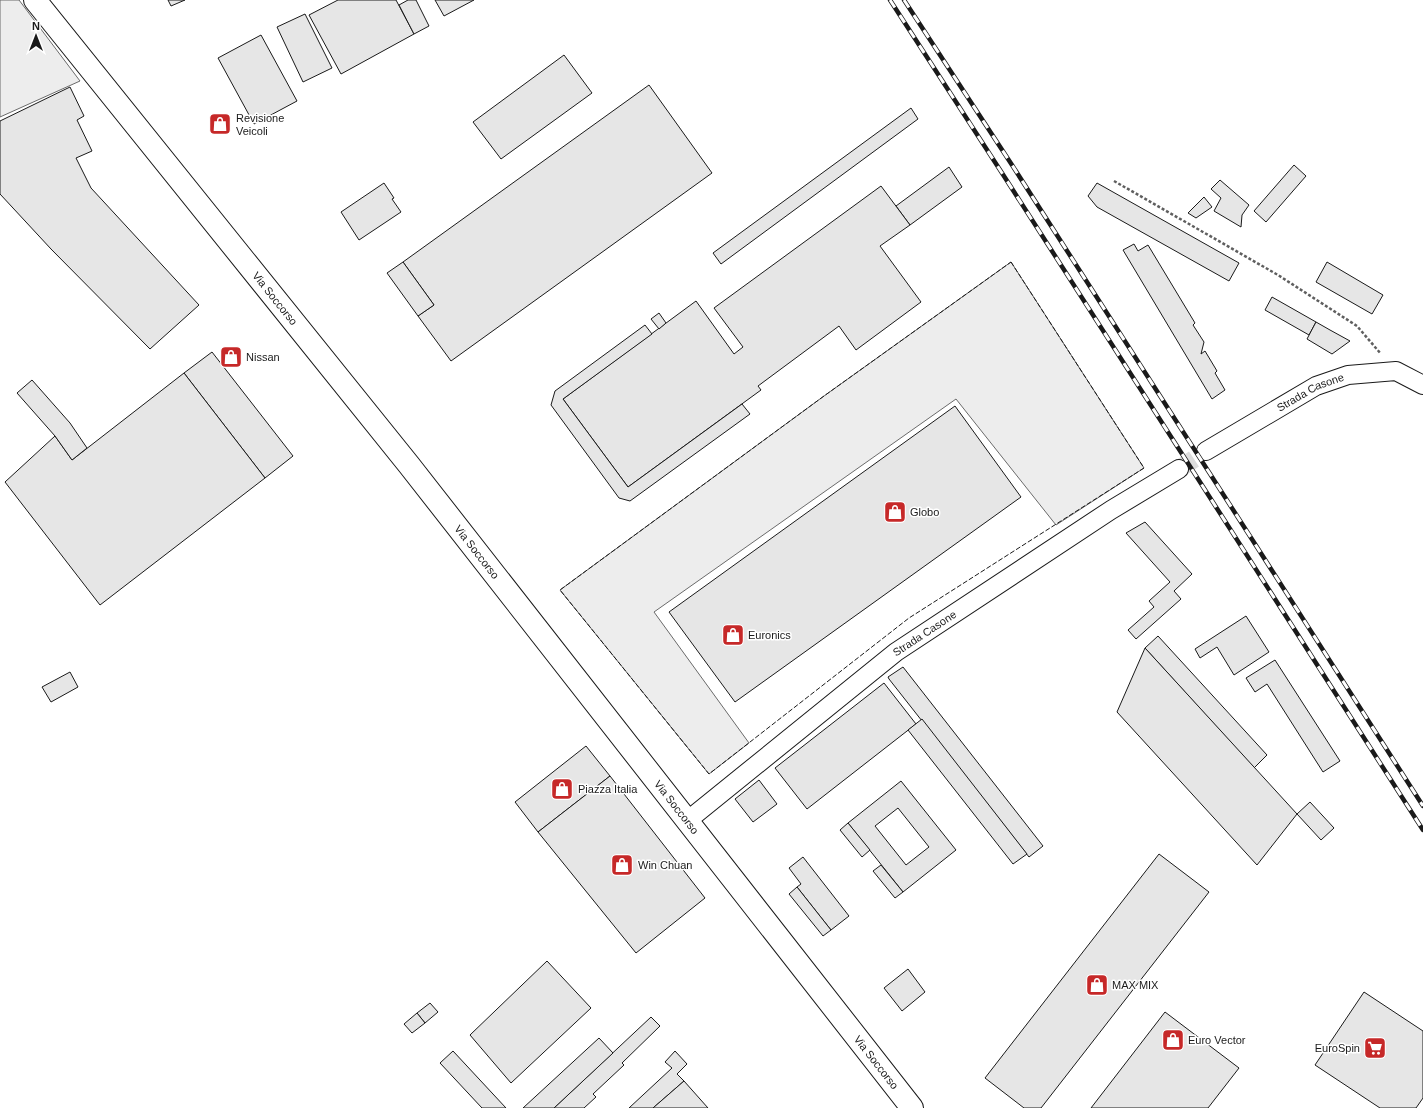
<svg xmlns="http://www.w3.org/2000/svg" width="1423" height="1108" viewBox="0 0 1423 1108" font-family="Helvetica,sans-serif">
	<rect width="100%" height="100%" fill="#fff"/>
	<g fill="#ededed" stroke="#6a6a6a">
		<polygon points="0,0 19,0 80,81 0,117"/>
		<polygon points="1011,262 1144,468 1056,525 956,399 654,612 749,743 709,774 560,590 824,396"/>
	</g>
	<g fill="#e6e6e6" stroke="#1a1a1a" fill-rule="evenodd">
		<polygon points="168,0 185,0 171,6"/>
		<polygon points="338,0 396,0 414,34 341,74 309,15"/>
		<polygon points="408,0 416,0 429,26 414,34 399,5"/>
		<polygon points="435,0 474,0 444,16"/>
		<polygon points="305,14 332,68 303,82 277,27"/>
		<polygon points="261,35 297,101 254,124 218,58"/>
		<polygon points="564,55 592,93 501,159 473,122"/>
		<polygon points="649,85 712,173 451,361 418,316 434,305 403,262"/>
		<polygon points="70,87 84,116 77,120 92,151 76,158 91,188 199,305 150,349 51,249 0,194 0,121"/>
		<polygon points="911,108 918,119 721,264 713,253"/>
		<polygon points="1294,165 1306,176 1266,222 1254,211"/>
		<polygon points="949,167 962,187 910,225 896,206"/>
		<polygon points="1220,180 1249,205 1242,215 1241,227 1214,211 1221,198 1211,189"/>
		<polygon points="384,183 394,198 392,199 401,212 359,240 341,212"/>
		<polygon points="1097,183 1239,263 1229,281 1097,207 1088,196"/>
		<polygon points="881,186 910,225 880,246 921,302 856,350 839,326 758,386 761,390 628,487 563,399 696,301 734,354 743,347 714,308"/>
		<polygon points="1204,197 1212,207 1196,218 1188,213"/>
		<polygon points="1134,244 1138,251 1148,245 1195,323 1193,325 1204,342 1201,354 1205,351 1217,371 1215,373 1225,390 1212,399 1123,250"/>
		<polygon points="403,262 434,305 418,316 387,273"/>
		<polygon points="1327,262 1383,295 1372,314 1316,282"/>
		<polygon points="1272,297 1316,322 1309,335 1265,310"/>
		<polygon points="659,313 666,323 659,329 651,319"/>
		<polygon points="1316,322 1330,330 1350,341 1332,354 1307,339"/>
		<polygon points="645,325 652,334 563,399 628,487 742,404 750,414 630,501 619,498 551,405 555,391"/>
		<polygon points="212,352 293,456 265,478 184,373"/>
		<polygon points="184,373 265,478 100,605 5,482 55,436 72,460"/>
		<polygon points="32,380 70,423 87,448 72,460 55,436 17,393"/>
		<polygon points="955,406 1021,497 735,702 669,612"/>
		<polygon points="1145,522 1192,574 1174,591 1181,599 1136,639 1128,630 1154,607 1149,601 1170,582 1126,533"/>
		<polygon points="1246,616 1269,652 1234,675 1217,647 1200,658 1195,649"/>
		<polygon points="1158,636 1267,755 1254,768 1145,648"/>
		<polygon points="1145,648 1297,814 1257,865 1117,712"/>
		<polygon points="1275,660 1340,761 1323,772 1267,684 1255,692 1246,678"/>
		<polygon points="903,667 1043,846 1029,857 889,679 888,677"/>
		<polygon points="70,672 78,687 51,702 42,687"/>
		<polygon points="884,683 916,724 807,809 775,768"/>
		<polygon points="922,719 1027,854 1013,864 908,730"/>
		<polygon points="586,746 610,776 538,832 515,802"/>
		<polygon points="610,776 705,898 636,953 538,832"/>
		<polygon points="759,780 777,804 753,822 735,799"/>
		<path d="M901,781L956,850L903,892L848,823ZM898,808L929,847L906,865L875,826Z"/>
		<polygon points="1310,802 1334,828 1321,840 1297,814"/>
		<polygon points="848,823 870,850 862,857 840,830"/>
		<polygon points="1159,854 1209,892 1041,1108 1024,1108 985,1078"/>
		<polygon points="803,857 849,916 831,930 797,887 801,884 789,868"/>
		<polygon points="881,865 903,892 895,898 873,871"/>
		<polygon points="797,887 831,930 823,936 789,894"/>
		<polygon points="547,961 591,1008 511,1083 470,1035"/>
		<polygon points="908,969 925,992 902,1011 884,988"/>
		<polygon points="1364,992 1423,1031 1423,1098 1416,1108 1380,1108 1315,1065"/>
		<polygon points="430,1003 438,1012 425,1023 417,1013"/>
		<polygon points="1165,1012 1239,1068 1208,1108 1091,1108"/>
		<polygon points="417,1013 425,1023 412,1033 404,1024"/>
		<polygon points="651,1017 660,1026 622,1063 624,1065 593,1094 596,1097 584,1108 554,1108"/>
		<polygon points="599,1038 613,1053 554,1108 523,1108"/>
		<polygon points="453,1051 506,1108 482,1108 440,1063"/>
		<polygon points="675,1051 687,1064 677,1074 684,1081 653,1108 629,1108 672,1068 665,1062"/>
		<polygon points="684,1081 708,1108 653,1108"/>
	</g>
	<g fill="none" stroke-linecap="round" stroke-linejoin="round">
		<polyline stroke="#ddd" stroke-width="18" stroke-dasharray="18 9" stroke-linecap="butt" points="1179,469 1206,451"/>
		<g stroke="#1a1a1a" stroke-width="20">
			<g id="minor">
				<path id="s1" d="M1206,451L1316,386L1348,375L1396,371L1423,385"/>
				<path id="s2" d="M687,821L896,652L1111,510L1179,469"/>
			</g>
		</g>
		<g stroke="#1a1a1a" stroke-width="24">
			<g id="secondary">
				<path id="s3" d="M35,0L409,465L912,1108"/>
			</g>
		</g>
		<polyline stroke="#5f5f5f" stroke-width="2.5" stroke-dasharray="3 2" stroke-linecap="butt" points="1114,181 1278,275 1357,326 1381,354"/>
		<use href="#minor" stroke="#fff" stroke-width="18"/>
		<use href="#secondary" stroke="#fff" stroke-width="22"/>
		<g stroke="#1a1a1a" stroke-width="4.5">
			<g id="rail">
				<polyline points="890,0 1002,173 1423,830"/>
				<polyline points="904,0 1012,165 1423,806"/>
			</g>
		</g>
		<use href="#rail" stroke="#fff" stroke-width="3" stroke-dasharray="9" stroke-linecap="butt"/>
		<polygon stroke="#1a1a1a" stroke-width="1" stroke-dasharray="5 2" stroke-linecap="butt" points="1011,262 1144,468 909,618 709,774 560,590 824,396"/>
	</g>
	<defs>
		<g id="shop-square" transform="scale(1.15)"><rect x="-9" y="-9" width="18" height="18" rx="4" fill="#c62828" stroke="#fff"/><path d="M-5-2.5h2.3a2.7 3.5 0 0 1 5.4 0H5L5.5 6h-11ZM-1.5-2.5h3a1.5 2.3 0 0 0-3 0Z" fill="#fff"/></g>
		<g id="supermarket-square" transform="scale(1.15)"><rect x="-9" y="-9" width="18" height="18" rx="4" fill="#c62828" stroke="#fff"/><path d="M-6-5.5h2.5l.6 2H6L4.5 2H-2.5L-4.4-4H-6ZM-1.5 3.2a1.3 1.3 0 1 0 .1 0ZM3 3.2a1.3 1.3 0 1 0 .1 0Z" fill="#fff"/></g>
	</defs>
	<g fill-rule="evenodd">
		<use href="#shop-square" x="220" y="124"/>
		<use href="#shop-square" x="231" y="357"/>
		<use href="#shop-square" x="895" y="512"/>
		<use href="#shop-square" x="733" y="635"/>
		<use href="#shop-square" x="562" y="789"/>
		<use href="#shop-square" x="622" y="865"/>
		<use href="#shop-square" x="1097" y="985"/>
		<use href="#shop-square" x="1173" y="1040"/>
		<use href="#supermarket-square" x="1375" y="1048"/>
	</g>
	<g text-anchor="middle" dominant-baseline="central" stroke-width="3" stroke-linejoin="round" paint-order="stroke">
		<g font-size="11" fill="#1a1a1a" stroke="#fff" text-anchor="start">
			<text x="236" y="118">Revisione<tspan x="236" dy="13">Veicoli</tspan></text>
			<text x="246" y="357">Nissan</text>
			<text x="910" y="512">Globo</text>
			<text x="748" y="635">Euronics</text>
			<text x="578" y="789">Piazza Italia</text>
			<text x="638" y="865">Win Chuan</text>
			<text x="1112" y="985">MAX MIX</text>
			<text x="1188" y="1040">Euro Vector</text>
			<text x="1360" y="1048" text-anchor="end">EuroSpin</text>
		</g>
		<g font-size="11" fill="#1a1a1a" stroke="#fff">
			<text stroke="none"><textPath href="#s3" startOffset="383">Via Soccorso</textPath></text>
			<text stroke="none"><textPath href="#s1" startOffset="120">Strada Casone</textPath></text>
			<text stroke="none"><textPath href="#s3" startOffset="707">Via Soccorso</textPath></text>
			<text stroke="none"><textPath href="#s2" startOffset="303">Strada Casone</textPath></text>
			<text stroke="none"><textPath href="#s3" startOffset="1031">Via Soccorso</textPath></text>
			<text stroke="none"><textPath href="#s3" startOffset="1355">Via Soccorso</textPath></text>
		</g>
	</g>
	<g transform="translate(36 36)" stroke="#ffffff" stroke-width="3" paint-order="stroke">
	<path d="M0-3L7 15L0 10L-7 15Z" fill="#1a1a1a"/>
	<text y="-6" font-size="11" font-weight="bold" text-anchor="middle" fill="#1a1a1a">N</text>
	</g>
</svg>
